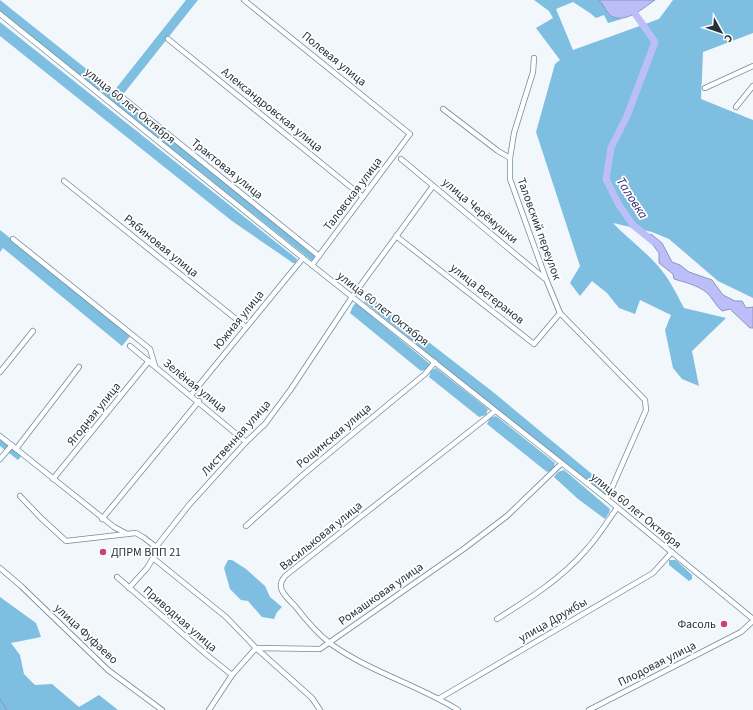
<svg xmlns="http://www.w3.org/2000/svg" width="753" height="710" viewBox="0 0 753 710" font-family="'Source Sans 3',sans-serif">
	<rect width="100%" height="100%" fill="#f1f7fb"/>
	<g fill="#7ebee1">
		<polygon points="0,0 114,91 186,0 198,0 121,97 317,256 316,261 312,261 0,11"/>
		<path d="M534,0H599L611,16L622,19L608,23L604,15L596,18L590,13L573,2L556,9L573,50L659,19L673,0H753V33L703,52L701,99L753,120V298L718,281L669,239L652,232L613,223C627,238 644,250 658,266C669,278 676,293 684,308L726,318L692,351L699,386L682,379L673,368L665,330L671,315L640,300L635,314L619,308L607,293L592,281L580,296L570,283L580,266L536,132L555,64L560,60L536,28L553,18L549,11Z"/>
		<polygon points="0,22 297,259 296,263 293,263 232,221 0,36"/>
		<polygon points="0,230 131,335 122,346 3,248 0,252"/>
		<polygon points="368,295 493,392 610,489 607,496 601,493 364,302 364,297"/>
		<polygon points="356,303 430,364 427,369 421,371 350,313 353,306"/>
		<polygon points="436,368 488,409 486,415 479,417 429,377 431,371"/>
		<polygon points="496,416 555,463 553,470 547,472 487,424 490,418"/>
		<polygon points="0,437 23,454 18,460 0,446"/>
		<polygon points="564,470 610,509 609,513 605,519 578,499 554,477 558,472"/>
		<polygon points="228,560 232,560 246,569 265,586 270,597 282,607 277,612 274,619 262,617 248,601 241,600 230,589 224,568"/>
		<polygon points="669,560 676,560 692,575 692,579 689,581 669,565"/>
		<polygon points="0,597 36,623 41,637 11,643 20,655 24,674 35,685 52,684 79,707 99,695 118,710 0,710"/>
	</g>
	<g fill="#bbbef8" stroke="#8e94bf">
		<path d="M599,0H655C643,8 626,24 611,16C607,13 603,4 599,0Z"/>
		<path d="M651,234L662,243L672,262L680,265L689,272L712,280L723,295L735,301H742L746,308L753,307V328H750L730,309L722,311C716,306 712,297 706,292C697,285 684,282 674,279L673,274L659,263V253L647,237Z"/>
	</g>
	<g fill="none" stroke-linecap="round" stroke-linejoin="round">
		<polyline stroke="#8e94bf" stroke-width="1" points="0,699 7,710"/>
		<polyline stroke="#bbbef8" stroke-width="7" points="636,15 655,42 627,116 611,148 606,179 619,205 633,225 654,242"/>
		<g stroke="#6f8c9c" stroke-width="6">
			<g id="minor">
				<polyline points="244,0 410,134 312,265"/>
				<polyline points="0,14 303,258 607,499 753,619"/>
				<polyline points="168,39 363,197"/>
				<polyline points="534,58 533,72 514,133 510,158 510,179 546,279 560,313 645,400 646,410 607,499"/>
				<polyline points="705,88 753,66"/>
				<polyline points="122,97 319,256"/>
				<polyline points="736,107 753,86"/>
				<polyline points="443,109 498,151 510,158"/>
				<polyline points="401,159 544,278"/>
				<polyline points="64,181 246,327"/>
				<polyline points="396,236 534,344 560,313"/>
				<polyline points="13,239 150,349 155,366"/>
				<polyline points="130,346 246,442"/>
				<polyline points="0,372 33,331"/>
				<polyline points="191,395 303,258"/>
				<polyline points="0,436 114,527 127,534 136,533 143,537 156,547"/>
				<polyline points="16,449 79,367"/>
				<polyline points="0,459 12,445"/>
				<polyline points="53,479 149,361"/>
				<polyline points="20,496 41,518 66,541 127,534"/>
				<polyline points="102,519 199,401"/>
				<polyline points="246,526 304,474 425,374 435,362"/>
				<polyline points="153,558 226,617 256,648 312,698 320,710"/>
				<polyline points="0,568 21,586 108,670 162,710"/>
				<polyline points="117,577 207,655 232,675"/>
				<polyline points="129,588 147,568 153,558 156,547 189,505 246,442 265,424 291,389 352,297 433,186"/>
				<path d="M497,619C529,599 561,579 586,550C598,537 607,522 617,508"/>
				<polyline points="440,698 653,573 672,552"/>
				<polyline points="209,710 232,675 256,648 320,649 465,548 507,516 561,464"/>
				<path d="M458,710C418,685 370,672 331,644C318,634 305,619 295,606C290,601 279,591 281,584C281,581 284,578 285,576L484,420L495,411"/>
				<polyline points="589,710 741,632 753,621"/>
			</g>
		</g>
		<use href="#minor" stroke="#fff" stroke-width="4.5"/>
	</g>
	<g fill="#c9417e" stroke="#fff" stroke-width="1.5">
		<circle cx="103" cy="552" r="4"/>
		<circle cx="724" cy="624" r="4"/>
	</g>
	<g text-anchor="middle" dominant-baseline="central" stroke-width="3.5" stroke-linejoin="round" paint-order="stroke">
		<g font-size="12" fill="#263239" stroke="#fff">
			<text transform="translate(334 59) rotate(39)">Полевая улица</text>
			<text transform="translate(130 106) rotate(39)">улица 60 лет Октября</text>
			<text transform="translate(272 110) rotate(39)">Александровская улица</text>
			<text transform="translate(227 169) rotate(39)">Трактовая улица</text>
			<text transform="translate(353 194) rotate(-53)">Таловская улица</text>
			<text transform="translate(480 211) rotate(40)">улица Черёмушки</text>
			<text transform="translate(539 229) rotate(70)">Таловский переулок</text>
			<text transform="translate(161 246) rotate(39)">Рябиновая улица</text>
			<text transform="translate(487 294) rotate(38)">улица Ветеранов</text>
			<text transform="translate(383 309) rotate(38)">улица 60 лет Октября</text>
			<text transform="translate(239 320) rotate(-51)">Южная улица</text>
			<text transform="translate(195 386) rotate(39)">Зелёная улица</text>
			<text transform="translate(94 414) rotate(-51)">Ягодная улица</text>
			<text transform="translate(334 436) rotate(-40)">Рощинская улица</text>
			<text transform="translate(236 438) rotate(-48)">Лиственная улица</text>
			<text transform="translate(636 511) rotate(39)">улица 60 лет Октября</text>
			<text transform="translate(321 536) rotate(-39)">Васильковая улица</text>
			<text transform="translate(381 594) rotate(-35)">Ромашковая улица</text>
			<text transform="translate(180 619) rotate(41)">Приводная улица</text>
			<text transform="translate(553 620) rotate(-30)">улица Дружбы</text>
			<text transform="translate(86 634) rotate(43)">улица Фуфаево</text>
			<text transform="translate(657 664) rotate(-27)">Плодовая улица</text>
		</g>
		<g font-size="12" fill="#263239" stroke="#fff" text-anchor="start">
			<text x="111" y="552">ДПРМ ВПП 21</text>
			<text x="716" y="624" text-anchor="end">Фасоль</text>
		</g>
		<g font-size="13" font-style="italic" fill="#332d70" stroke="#fff">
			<text transform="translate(632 198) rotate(57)">Таловка</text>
		</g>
	</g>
	<g transform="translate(721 32) rotate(130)" stroke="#ffffff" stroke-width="3" paint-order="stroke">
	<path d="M0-3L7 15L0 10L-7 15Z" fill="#263239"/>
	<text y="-6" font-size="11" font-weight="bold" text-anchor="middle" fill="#263239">С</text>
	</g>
</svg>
